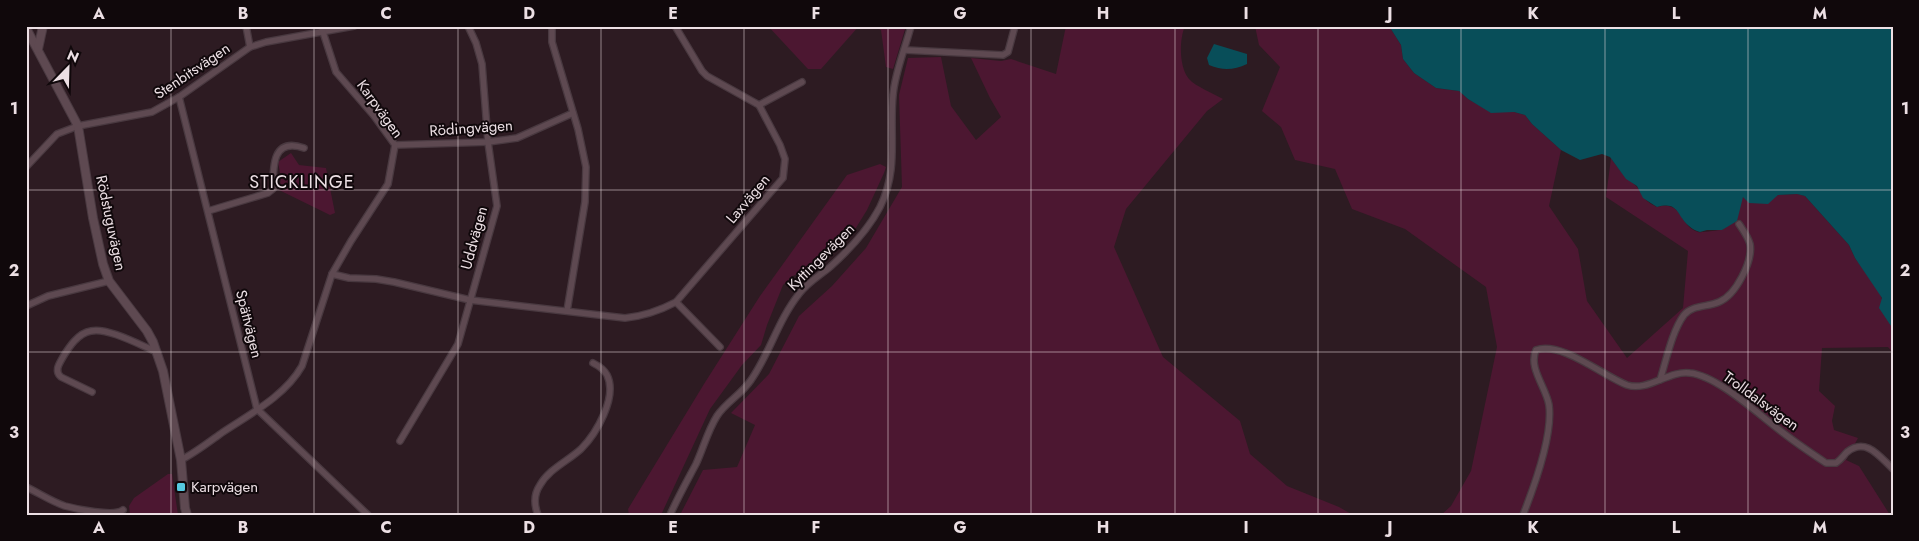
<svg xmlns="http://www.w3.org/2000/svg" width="1919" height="541" viewBox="0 0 1919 541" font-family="Jost,sans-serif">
	<rect width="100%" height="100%" fill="#2d1b22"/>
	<g fill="#4c1731">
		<polygon points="768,26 859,26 821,69 808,69"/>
		<polygon points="873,26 906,26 893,69 886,67 881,30"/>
		<path d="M1066,26H1185C1179,40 1179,67 1189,79C1195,86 1214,94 1223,99L1207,111L1126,209L1114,247L1163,357L1240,421L1250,454L1287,486L1339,507L1353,515H680L703,470L737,467L755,425L731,413L769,374L799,316L832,286L866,248L902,187L899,95L908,58L941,57L951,106L976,140L1001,117L990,98L971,58L1001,61L1011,59L1056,74Z"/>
		<path d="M1255,26H1389L1401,45L1403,59L1414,73L1436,88L1459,91L1468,99L1491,112H1514L1525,115L1532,124L1561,150L1549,206L1578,249L1587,301L1627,358L1683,308L1688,251L1606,197L1611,158C1619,170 1625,176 1635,185C1645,194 1640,199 1657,207C1684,200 1678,226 1698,232C1702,233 1717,230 1722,230L1743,197L1797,194L1805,196L1849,245L1855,258L1879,291L1893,329V353L1888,347L1822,348L1819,391L1835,406L1832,421L1834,430L1858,438L1846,460L1859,466L1890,515H1441L1451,506L1471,471L1497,347L1486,287L1405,229L1352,209L1335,169L1295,160L1281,127L1262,111L1280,67L1259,45Z"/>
		<polygon points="291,153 299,165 326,168 335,213 330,215 279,190 281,178 278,162"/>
		<polygon points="880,164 886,167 884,173 867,210 854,231 816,264 793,276 783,285 767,325 761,345 742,365 710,409 661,515 629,515 628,509 704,384 760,296 847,175"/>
		<polygon points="168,474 172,474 178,515 130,515 129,506 134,498"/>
	</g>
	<g fill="#084e59">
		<path d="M1389,26H1893V329L1879,308L1882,298L1855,258L1849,245L1805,196L1797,194L1778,195L1768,204L1749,203L1743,197L1737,221L1722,230H1707L1700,232C1696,231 1692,229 1689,226C1676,215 1679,201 1657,207L1643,198L1637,186L1626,179L1610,157L1602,154L1580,160L1561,150L1532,124L1525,115L1514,112L1491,113L1468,99L1459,91L1436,88L1414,73L1403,59L1401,45Z"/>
		<path d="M1214,44L1247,54V64C1234,70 1223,71 1209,65L1207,58Z"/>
	</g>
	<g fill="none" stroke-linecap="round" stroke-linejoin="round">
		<g stroke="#493940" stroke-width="8">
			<g id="minor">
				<polyline points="246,26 250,47"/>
				<polyline points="552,26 552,42 578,129 586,167 585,202 567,311"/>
				<polyline points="905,50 1003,55 1008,52 1015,26"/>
				<polyline points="179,97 257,409 368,515"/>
				<polyline points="759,105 802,82"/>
				<polyline points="395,145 488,142 517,138 573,113"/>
				<polyline points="26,167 57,134 78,126 152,112 179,97 250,47 266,42 354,26"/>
				<path d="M208,211L268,193L273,189C273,167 272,137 304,148"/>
				<path d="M332,274L349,278L376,279L394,282L470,300L625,318C645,316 659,311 676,302L783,178L785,159L780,145L759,105L707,76L702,71L675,26"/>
				<polyline points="676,302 720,347"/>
				<polyline points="26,306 48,296 109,281"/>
				<path d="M1660,380C1666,361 1672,331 1684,315C1692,305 1708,307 1719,302C1736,295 1753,261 1750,244C1748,237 1743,230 1739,224"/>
				<path d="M92,392L61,377C54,371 59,364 63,357C69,347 78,333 91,331C107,327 140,345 157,352"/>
				<polyline points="400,441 458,344 497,206 488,142 482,64 476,43 468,26"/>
				<path d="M181,460C195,453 209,442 223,432C250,414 285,396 302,366L332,274L351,241L388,184L395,145L374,116L336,72L321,26"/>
				<path d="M26,487C39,493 52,502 65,506C76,509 114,517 123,510"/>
				<path d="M538,515C534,505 534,494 540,485C549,469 568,461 581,449C596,434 618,397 607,375C604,369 599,366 593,363"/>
				<path d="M670,515C678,497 687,481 696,464C703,449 708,430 717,416C726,402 742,394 751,380C770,353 778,320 799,294C807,283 819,276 830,267C849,250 868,230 880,207C899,169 889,135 893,95C895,72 905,49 911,26"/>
				<path d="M1523,515C1534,487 1553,434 1549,405C1546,387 1528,368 1536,350C1562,341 1603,376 1627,385C1648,392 1669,370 1690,373C1718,376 1759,415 1782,432C1796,443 1811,453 1826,463H1836C1841,460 1843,456 1847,452C1866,437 1879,456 1893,469"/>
			</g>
		</g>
		<g stroke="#493940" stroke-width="10">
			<g id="tertiary">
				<polyline points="26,28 78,126 93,218 103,264 109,281 147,331 153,342 163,371 181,460 185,508 187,515"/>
				<polyline points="38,49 43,26"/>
			</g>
		</g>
		<use href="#minor" stroke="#5e4951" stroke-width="5.5"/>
		<use href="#tertiary" stroke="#5e4951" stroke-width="8"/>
	</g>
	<path fill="none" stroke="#ecdfe4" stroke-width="1" stroke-opacity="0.55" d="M171,26V515M314,26V515M458,26V515M601,26V515M744,26V515M888,26V515M1031,26V515M1175,26V515M1318,26V515M1461,26V515M1605,26V515M1748,26V515M26,190H1893M26,352H1893"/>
	<rect fill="#56c9e0" stroke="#10080b" stroke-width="2" x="176" y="482" width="10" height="10" rx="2.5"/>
	<g text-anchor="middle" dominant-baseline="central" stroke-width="4" stroke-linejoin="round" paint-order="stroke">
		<g font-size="15" fill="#ecdfe4" stroke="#10080b">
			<text transform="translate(192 71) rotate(-34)">Stenbitsvägen</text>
			<text transform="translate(380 109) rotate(54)">Karpvägen</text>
			<text transform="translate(471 128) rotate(-4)">Rödingvägen</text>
			<text transform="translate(748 199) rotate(-50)">Laxvägen</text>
			<text transform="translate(111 223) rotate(78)">Rödstuguvägen</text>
			<text transform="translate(474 238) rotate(-75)">Uddvägen</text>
			<text transform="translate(821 257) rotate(-45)">Kyttingevägen</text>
			<text transform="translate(249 324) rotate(76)">Spättvägen</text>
			<text transform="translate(1761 401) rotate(36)">Trolldalsvägen</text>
		</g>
		<g font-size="15" fill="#ecdfe4" stroke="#10080b" text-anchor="start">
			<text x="191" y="487">Karpvägen</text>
		</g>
		<g font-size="18" letter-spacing="1" fill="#ecdfe4" stroke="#10080b">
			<text x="302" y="182">STICKLINGE</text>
		</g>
	</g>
	<rect width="1919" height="541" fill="none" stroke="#10080b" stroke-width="55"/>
	<g transform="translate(68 68) rotate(23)" stroke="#10080b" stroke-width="4" paint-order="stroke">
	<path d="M0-4L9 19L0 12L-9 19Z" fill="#ecdfe4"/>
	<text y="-8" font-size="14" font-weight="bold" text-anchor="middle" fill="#ecdfe4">N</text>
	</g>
	<rect x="28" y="28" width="1864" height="486" fill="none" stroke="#ecdfe4" stroke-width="2"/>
	<g font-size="16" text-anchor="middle" font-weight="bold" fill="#ecdfe4">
		<text x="99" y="19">A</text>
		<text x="243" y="19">B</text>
		<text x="386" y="19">C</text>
		<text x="529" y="19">D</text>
		<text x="673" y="19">E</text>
		<text x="816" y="19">F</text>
		<text x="960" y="19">G</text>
		<text x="1103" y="19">H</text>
		<text x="1246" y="19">I</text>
		<text x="1390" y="19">J</text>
		<text x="1533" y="19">K</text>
		<text x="1676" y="19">L</text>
		<text x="1820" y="19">M</text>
		<text x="14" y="114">1</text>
		<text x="1905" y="114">1</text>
		<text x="14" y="276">2</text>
		<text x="1905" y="276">2</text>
		<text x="14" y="438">3</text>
		<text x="1905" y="438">3</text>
		<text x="99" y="533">A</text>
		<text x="243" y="533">B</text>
		<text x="386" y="533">C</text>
		<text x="529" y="533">D</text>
		<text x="673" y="533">E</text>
		<text x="816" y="533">F</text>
		<text x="960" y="533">G</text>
		<text x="1103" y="533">H</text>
		<text x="1246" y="533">I</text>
		<text x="1390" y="533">J</text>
		<text x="1533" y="533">K</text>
		<text x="1676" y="533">L</text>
		<text x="1820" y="533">M</text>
	</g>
</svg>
